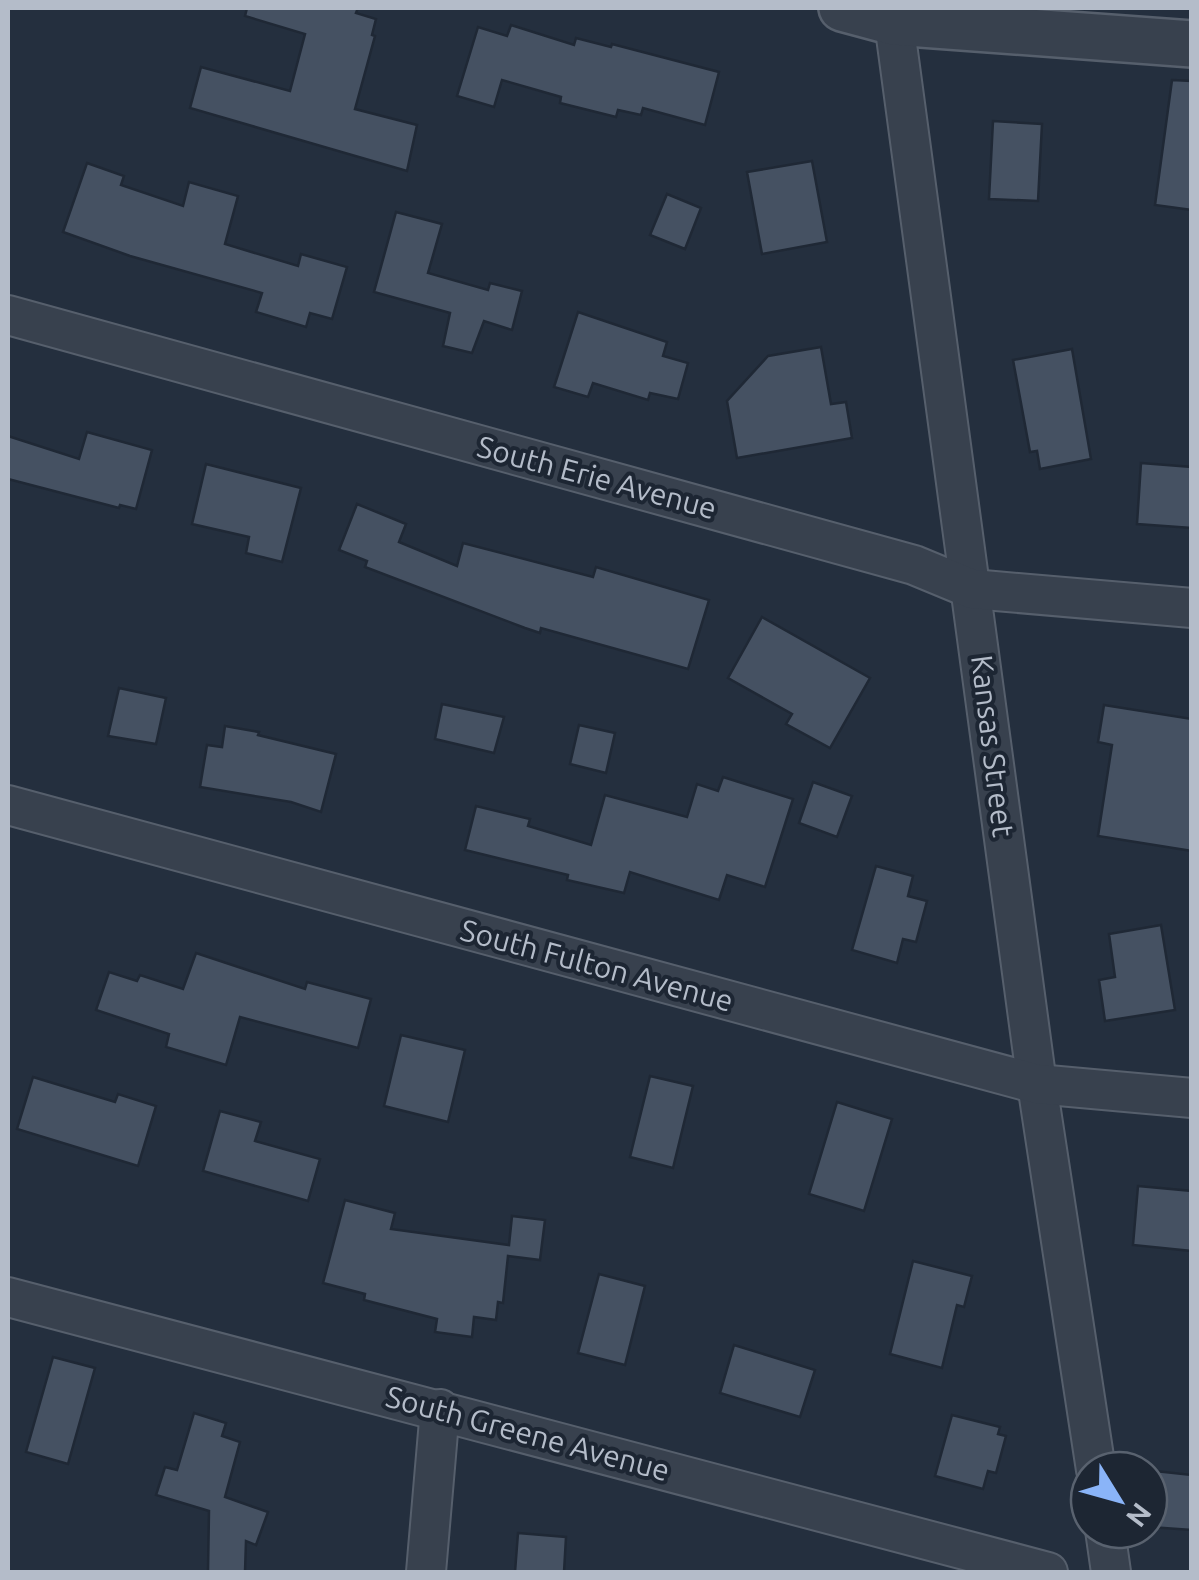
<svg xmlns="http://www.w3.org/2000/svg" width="1199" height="1580" viewBox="0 0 1199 1580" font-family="Ubuntu,sans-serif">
	<rect width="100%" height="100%" fill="#242f3e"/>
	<g fill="#455162" stroke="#1f2835" stroke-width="2.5">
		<polygon points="247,8 358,8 356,13 376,19 372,35 375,36 355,109 417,125 407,171 190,108 201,67 290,91 305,34 245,16"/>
		<polygon points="511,25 574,45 576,38 611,47 612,44 719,72 705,125 643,108 641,115 618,110 616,117 560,103 561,97 502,80 494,107 457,96 478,27 507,36"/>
		<polygon points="1172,80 1192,81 1192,210 1155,205"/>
		<polygon points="993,121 1042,124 1038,201 989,199"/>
		<polygon points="812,161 827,242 762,254 747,172"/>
		<polygon points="87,163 124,176 121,185 183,206 189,182 238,196 225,244 298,266 301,254 347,267 332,319 310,313 306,327 256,312 262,293 130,256 63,232"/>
		<polygon points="667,194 701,208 685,249 650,235"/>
		<polygon points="396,212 442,224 428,273 488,290 490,283 522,291 512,330 484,321 472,353 443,346 450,313 374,292"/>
		<polygon points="578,312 667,342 663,356 688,363 678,399 650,393 648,400 593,383 588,397 554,387"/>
		<polygon points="821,347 831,404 846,402 852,438 737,458 727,401 768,356"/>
		<polygon points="1072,349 1091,459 1040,469 1037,451 1030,452 1013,360"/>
		<polygon points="87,432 152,450 136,509 120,505 119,508 8,479 8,436 79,459"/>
		<polygon points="1141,463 1192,467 1192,528 1137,524"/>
		<polygon points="206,464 301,488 282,562 246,553 249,537 192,524"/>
		<polygon points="357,504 406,524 399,542 457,566 463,543 593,577 596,567 709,600 688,669 541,628 540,633 525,628 365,567 367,561 339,550"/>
		<polygon points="762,617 870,678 830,748 786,724 792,714 728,678"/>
		<polygon points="119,688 166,698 156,744 108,736"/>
		<polygon points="442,704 504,717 494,753 435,739"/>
		<polygon points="1104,705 1192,719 1192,851 1098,836 1112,745 1098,742"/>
		<polygon points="579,725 615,733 606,773 570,764"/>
		<polygon points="225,726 259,732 258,735 336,754 321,812 291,802 200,787 207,745 222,747"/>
		<polygon points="723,777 793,799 765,887 727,875 719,900 630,872 624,893 567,880 568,875 465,850 476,806 530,819 528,826 591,845 605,795 687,817 697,784 718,791"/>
		<polygon points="813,782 852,796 837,837 799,823"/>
		<polygon points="876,866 913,876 908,896 927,901 916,942 903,939 897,963 852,950"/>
		<polygon points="1161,925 1175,1010 1105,1021 1099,980 1115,977 1109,934"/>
		<polygon points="196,953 305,989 307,982 371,999 358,1048 240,1017 226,1065 166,1047 169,1034 96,1010 109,972 137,981 140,975 183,989"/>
		<polygon points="401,1035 465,1050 448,1122 384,1106"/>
		<polygon points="650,1076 693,1086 673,1168 630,1157"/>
		<polygon points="33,1077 115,1102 118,1094 156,1106 138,1166 17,1129"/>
		<polygon points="837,1102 892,1119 864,1211 809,1194"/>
		<polygon points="220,1111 261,1122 255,1141 320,1159 308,1201 203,1171"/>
		<polygon points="1138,1186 1192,1191 1192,1251 1133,1245"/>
		<polygon points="345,1200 395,1213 391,1229 509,1245 512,1216 545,1220 540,1260 508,1256 503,1303 498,1302 496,1320 474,1317 472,1337 435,1332 437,1319 364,1300 365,1294 323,1283"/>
		<polygon points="913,1261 972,1276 964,1307 957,1305 942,1368 890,1354"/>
		<polygon points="599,1274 645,1286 625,1365 578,1353"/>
		<polygon points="734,1345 815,1370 800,1417 720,1393"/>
		<polygon points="53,1357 95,1368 68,1464 26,1452"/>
		<polygon points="194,1413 226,1423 222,1436 240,1442 225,1497 268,1512 256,1545 246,1541 245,1572 208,1572 209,1511 156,1495 165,1467 177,1470"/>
		<polygon points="952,1415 1000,1427 998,1434 1006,1436 996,1473 988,1471 983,1489 935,1476"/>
		<polygon points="1155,1471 1192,1475 1192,1530 1150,1527"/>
		<polygon points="518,1533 566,1537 564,1572 515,1572"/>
	</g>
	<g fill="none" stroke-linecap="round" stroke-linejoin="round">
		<g stroke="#565f6c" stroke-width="42">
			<g id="minor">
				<polyline points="894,22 1037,1084 1096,1470"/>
				<polyline points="8,315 914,565 972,589 1192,608"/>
				<polyline points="8,805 1037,1084 1192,1098"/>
				<polyline points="8,1297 1048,1572"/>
				<polyline points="1105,1530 1111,1572"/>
				<polyline points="426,1572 440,1409"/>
			</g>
		</g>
		<g stroke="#565f6c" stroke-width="50">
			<polyline id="tertiary" points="842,8 894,22 1192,44"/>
		</g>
		<use href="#minor" stroke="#38414e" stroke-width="38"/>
		<use href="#tertiary" stroke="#38414e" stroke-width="45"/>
	</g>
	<g text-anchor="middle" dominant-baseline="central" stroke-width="8" stroke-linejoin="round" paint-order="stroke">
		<g font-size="30" fill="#b4bcc9" stroke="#1d2633">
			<text transform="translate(597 477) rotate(15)">South Erie Avenue</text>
			<text transform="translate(993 746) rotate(83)">Kansas Street</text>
			<text transform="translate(597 965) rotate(15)">South Fulton Avenue</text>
			<text transform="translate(528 1433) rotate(15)">South Greene Avenue</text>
		</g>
	</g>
	<rect width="1199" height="1580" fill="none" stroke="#b4bcc9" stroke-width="20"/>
	<g transform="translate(1119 1500) rotate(127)"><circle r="48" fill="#1d2633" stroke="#59626f" stroke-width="2.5"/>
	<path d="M0-8L18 38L0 25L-18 38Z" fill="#8ab4f8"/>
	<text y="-15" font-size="28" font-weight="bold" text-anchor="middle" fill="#b4bcc9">N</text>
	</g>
</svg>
